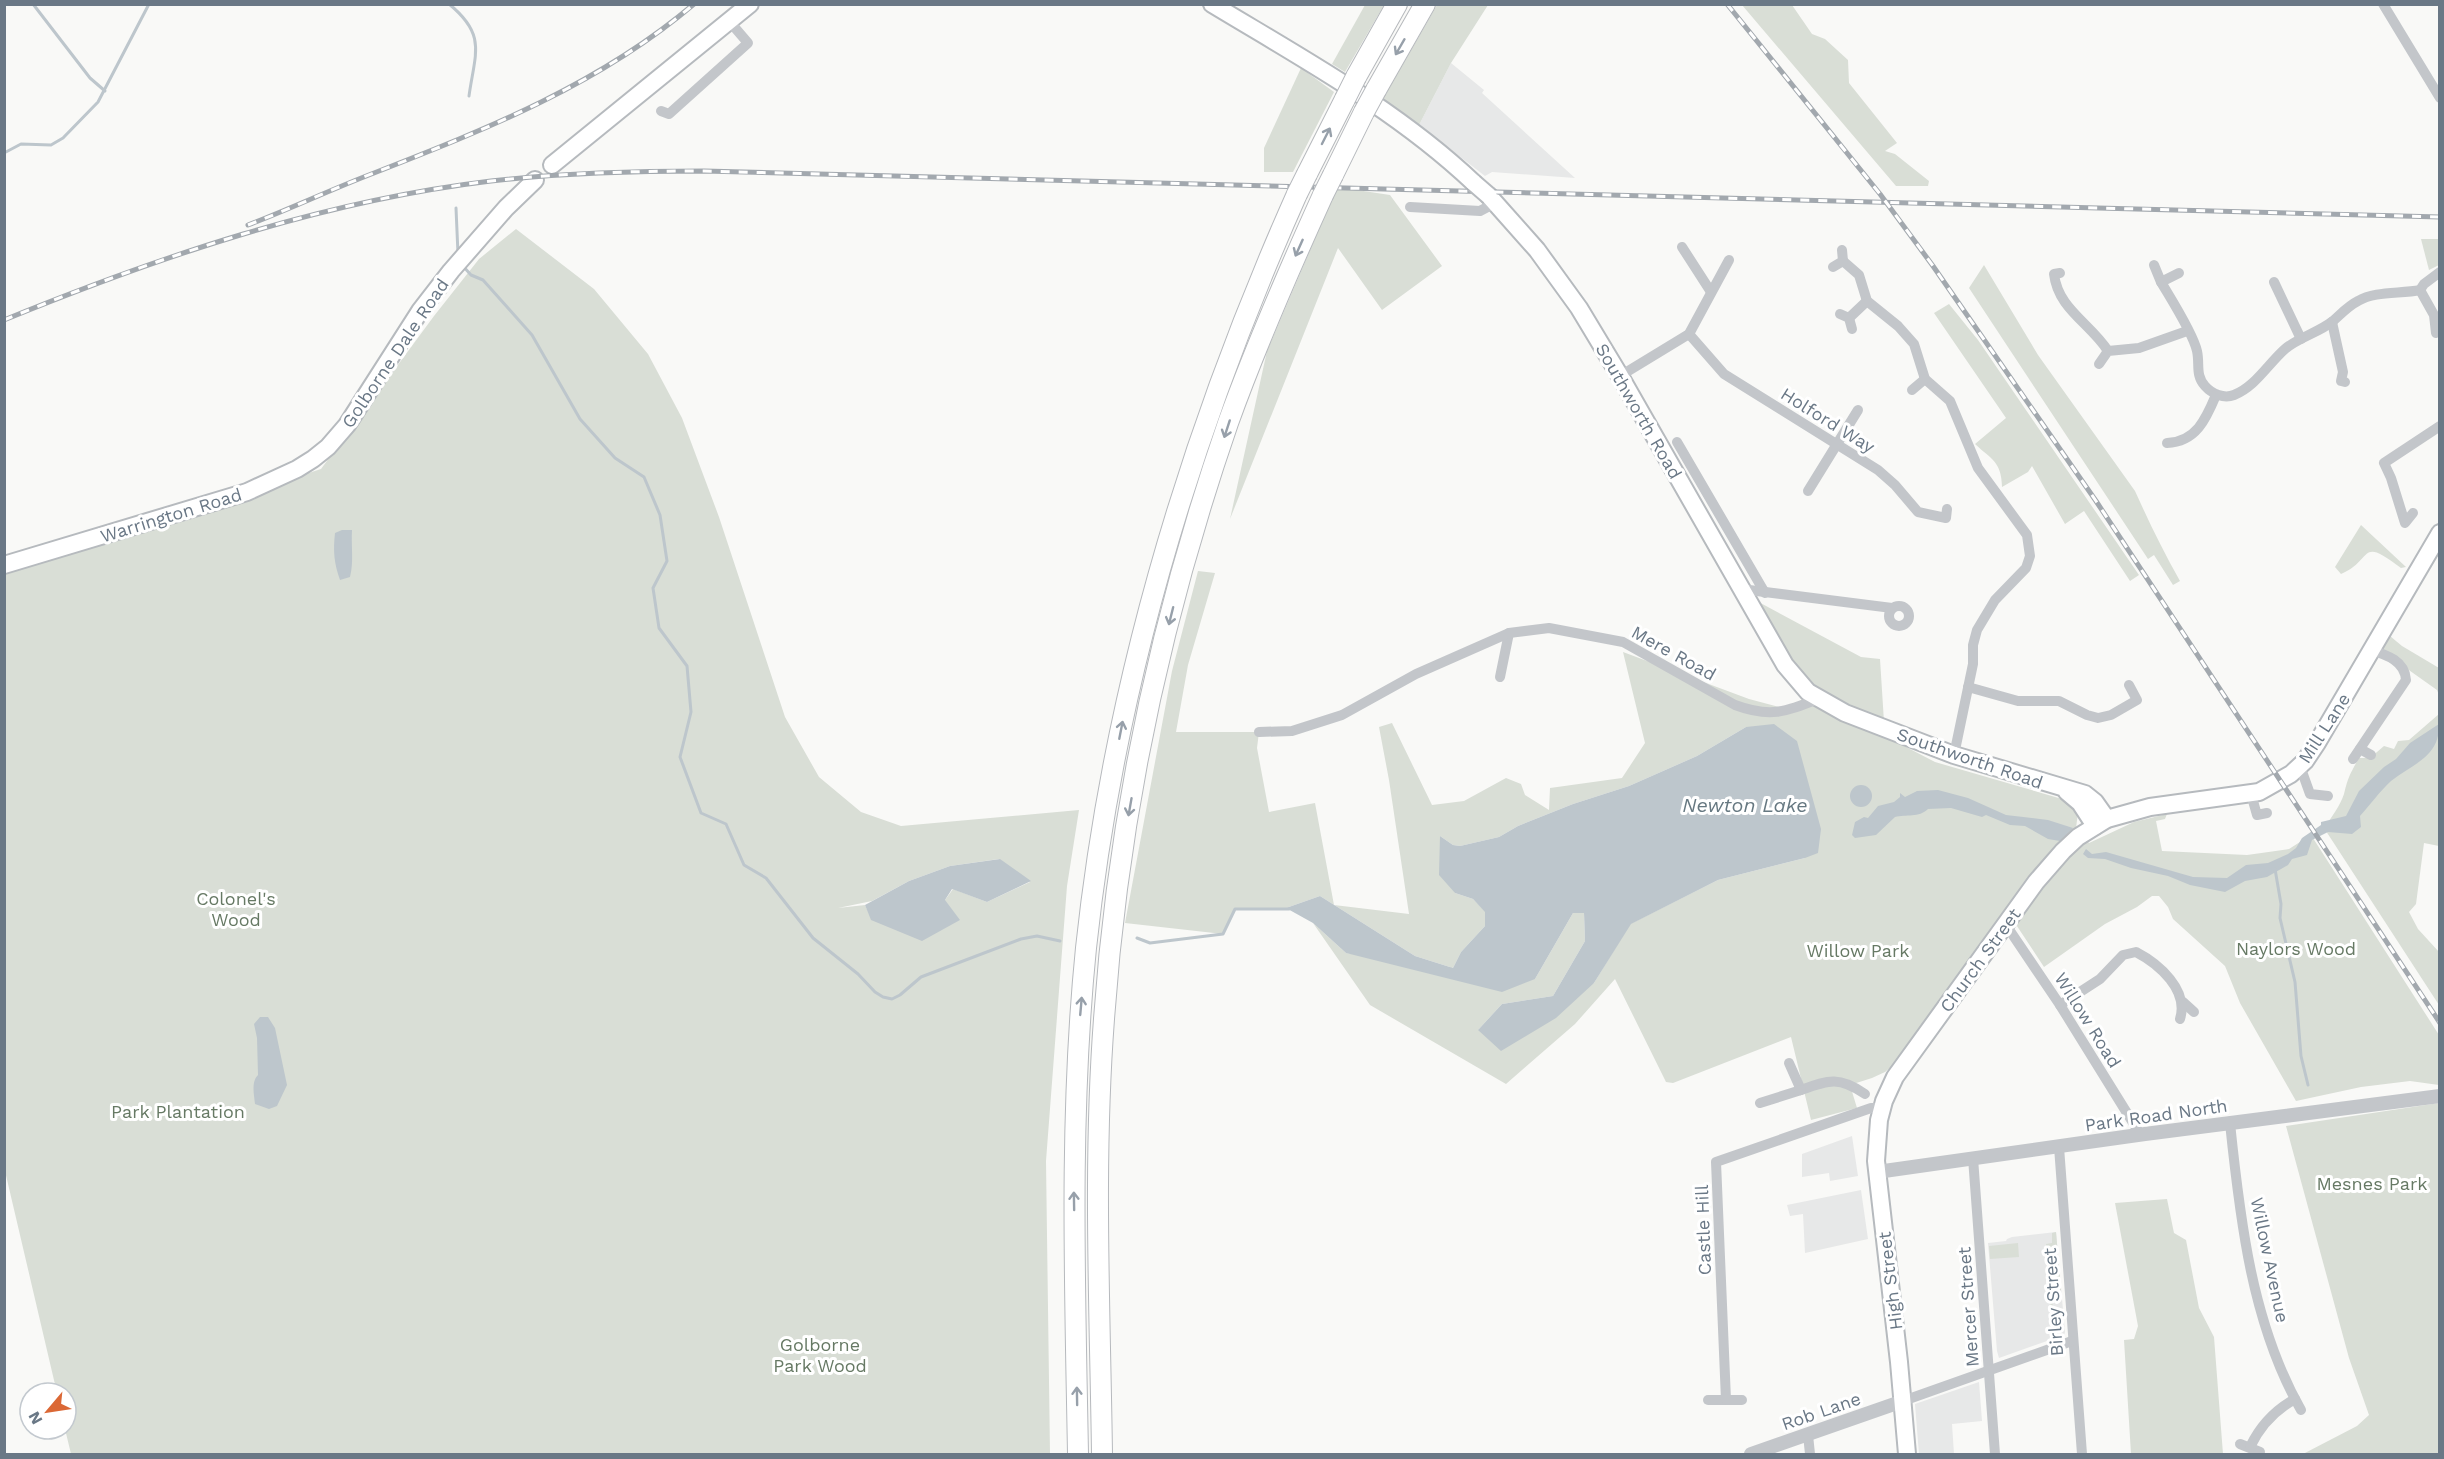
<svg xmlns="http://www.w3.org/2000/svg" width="2444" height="1459" viewBox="0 0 2444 1459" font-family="'Work Sans',sans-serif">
	<rect width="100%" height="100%" fill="#f9f9f7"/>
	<g fill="#e7e8e8">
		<polygon points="1451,63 1484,90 1482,93 1575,178 1492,172 1485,176 1419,125"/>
		<polygon points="1852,1136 1858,1176 1830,1181 1829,1173 1802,1177 1802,1154"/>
		<polygon points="1861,1190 1868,1239 1805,1253 1803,1214 1790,1216 1787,1205"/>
		<polygon points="2056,1232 2065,1332 2064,1335 1999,1358 1997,1351 1988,1243 2006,1241 2007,1239 2012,1237"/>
		<polygon points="1979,1382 1982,1421 1952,1424 1954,1454 1919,1454 1915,1404"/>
	</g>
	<g fill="#d9ded6" fill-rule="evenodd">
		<polygon points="1365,5 1384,5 1345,72 1332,64"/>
		<polygon points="1437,5 1488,5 1451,63 1419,125 1383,99"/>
		<polygon points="1742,5 1792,5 1812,34 1825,39 1848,60 1849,83 1897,143 1885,151 1895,154 1929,181 1928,186 1896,186"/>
		<polygon points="1301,68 1334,92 1293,172 1264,172 1264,148"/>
		<polygon points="1337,187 1390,195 1442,266 1382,310 1338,248 1230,519 1267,351"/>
		<path d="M516,229L594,289L648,354L682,418L719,517L785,717L819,777L861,812L901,826L1079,810L1067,886L1046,1161L1050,1454H71L65,1429L66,1393H57L5,1171L4,572L321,469L434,316L479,259ZM999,859L1030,882L987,902L953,889L945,900L872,920L865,905L838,908L872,901L909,881L950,866Z"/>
		<polygon points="2421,239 2439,239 2439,265 2429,270"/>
		<path d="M1984,265L2038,355L2135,491C2149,522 2163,551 2180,581L2173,585L2154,555L2148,559L1969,288Z"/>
		<path d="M1949,304L1978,340L2139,575L2130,581L2084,511L2065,524L2032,466L2028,472L2002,487C2001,461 1992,460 1975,444L2006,418L1934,313Z"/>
		<path d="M2361,525L2406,567L2401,568C2358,535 2374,560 2341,574L2335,567Z"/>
		<polygon points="1198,571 1215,573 1188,665 1176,732 1259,732 1257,748 1269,812 1315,803 1334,905 1409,914 1389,780 1379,727 1392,723 1432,805 1464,801 1506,778 1521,784 1525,795 1549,810 1550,788 1622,778 1645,743 1623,652 1749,699 1787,709 1817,690 1803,682 1753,599 1861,657 1880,659 1884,722 1883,735 1935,762 2062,799 2070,804 2078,813 2076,828 2089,843 2134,822 2167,814 2165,819 2156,821 2162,851 2247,855 2289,849 2311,835 2439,1035 2439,1085 2410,1081 2361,1087 2296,1101 2240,1003 2225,966 2173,919 2168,907 2159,896 2152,896 2137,907 2105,924 2044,967 2009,914 1920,1043 1885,1072 1872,1078 1850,1085 1857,1108 1811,1120 1791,1037 1673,1083 1666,1082 1615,979 1575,1024 1506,1084 1370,1005 1313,923 1346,953 1535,979 1573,913 1584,913 1585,941 1553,996 1502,1004 1478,1030 1594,983 1630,924 1718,880 1805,858 1746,727 1697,756 1629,786 1573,804 1518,826 1499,837 1460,846 1453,845 1440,836 1455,893 1473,899 1485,911 1485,926 1461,952 1453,968 1415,956 1320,896 1286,908 1235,909 1223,934 1125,923 1172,671"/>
		<polygon points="2390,636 2402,646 2439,668 2439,695 2437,690 2382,651"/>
		<path d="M2439,714V846L2424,843L2416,904L2409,912L2418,929L2439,952V1005L2324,828C2331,818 2340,806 2344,794C2348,777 2350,774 2359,758H2370L2384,746L2394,749L2398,741L2409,740Z"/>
		<polygon points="2439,1103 2439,1454 2303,1454 2357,1426 2369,1415 2349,1358 2286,1126"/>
		<polygon points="2167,1199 2174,1233 2186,1240 2199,1308 2214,1337 2223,1454 2131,1454 2124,1340 2134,1339 2138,1326 2115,1203"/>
		<polygon points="2056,1232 2061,1290 2052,1290 2053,1309 2051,1310 2049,1286 2055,1281 2055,1272 2049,1272 2046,1244 2052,1243 2052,1233"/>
		<polygon points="2018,1243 2019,1257 1990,1259 1989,1246"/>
	</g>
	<g fill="#bdc6cc">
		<path d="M342,530H352C351,546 354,562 350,577L340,580C334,563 333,551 335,533Z"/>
		<polygon points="1774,724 1797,741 1821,829 1818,853 1805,858 1718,880 1631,924 1594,983 1556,1018 1501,1051 1478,1030 1502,1004 1553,996 1585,941 1584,913 1573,913 1535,979 1502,992 1346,953 1313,923 1286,908 1320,896 1415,956 1453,968 1461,952 1485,926 1485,912 1473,899 1455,893 1439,875 1440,836 1453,845 1460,846 1499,837 1518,826 1573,804 1629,786 1697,756 1746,727"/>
		<path d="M2439,724C2440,757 2414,763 2391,781C2380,791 2370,805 2360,816L2361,827L2352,834L2328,832L2312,840L2307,855L2292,859L2288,865L2267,877L2245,881L2225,892L2190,885L2168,876L2131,868L2105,859L2088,858L2083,854L2086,849L2092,854L2106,852L2193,877L2227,878L2246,865L2268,863L2288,854L2296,848L2302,838L2321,825V822L2346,816L2359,791L2384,767L2396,759L2410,743Z"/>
		<circle cx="1861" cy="796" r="11"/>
		<path d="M1938,790L1968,798L2006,815L2048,820L2073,828L2060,841L2048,839L2025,826L2010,825L1986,815L1982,817L1951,808L1928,809C1919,818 1906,814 1895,817L1876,835L1855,838L1852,835L1855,822L1864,817L1868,818L1878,806L1894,802L1900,797V793L1905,797L1917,791Z"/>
		<polygon points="1000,859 1031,881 987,902 952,889 945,900 960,920 922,941 871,920 865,905 909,881 950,866"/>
		<path d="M260,1017H268L275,1028L287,1085L277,1106L269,1109L255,1104C254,1094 251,1082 258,1075L257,1038L254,1024Z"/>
	</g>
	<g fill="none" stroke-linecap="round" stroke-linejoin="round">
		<g stroke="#bdc6cc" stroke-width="3">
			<polyline points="33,4 90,78 105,91"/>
			<path d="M449,4C487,35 475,53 469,96"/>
			<polyline points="4,153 21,144 51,145 63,138 98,102 149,4"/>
			<polyline points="456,208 458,254"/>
			<polyline points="462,265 471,275 483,280 532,335 580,419 615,458 644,477 660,515 667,561 653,588 659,628 687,666 691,712 680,757 701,813 726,824 744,865 766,878 813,938 858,974 875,992 883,997 892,999 900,995 921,977 1021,939 1037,936 1060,941"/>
			<polyline points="2275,869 2281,904 2280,918 2295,982 2301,1056 2308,1085"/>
			<polyline points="1137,938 1150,943 1223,934 1235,909 1289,909"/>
		</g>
		<g stroke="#b6babe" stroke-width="20">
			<g id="primary">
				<path d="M1212,4C1303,59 1397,110 1474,183"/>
				<polyline points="552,165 750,4"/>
				<polyline points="1489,196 1537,250 1579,308 1620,376 1785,665 1808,692 1845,713 1954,755 2085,794 2095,802 2107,819"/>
				<polyline points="4,565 247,492 297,469 313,459 328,447 347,425 420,311 451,271 506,208 535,180"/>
				<polyline points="2067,792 2080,803 2095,826"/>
				<polyline points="1907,1454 1899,1362 1876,1161 1879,1120 1884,1101 1895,1077 2036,882 2063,851 2078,837 2107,819 2150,807 2259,792 2291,774 2305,761 2317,743 2440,533"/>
			</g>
		</g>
		<g stroke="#b6b9bd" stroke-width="22">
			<g id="motorway">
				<polyline points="1356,77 1397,4"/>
				<polyline points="1376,90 1425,4"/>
				<polyline points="1307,174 1345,99"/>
				<polyline points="1333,175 1364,112"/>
				<path d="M1078,1454C1075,1286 1069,1116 1086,948C1114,686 1190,434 1297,194"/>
				<path d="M1102,1454C1100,1309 1093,1164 1104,1019C1118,817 1162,614 1228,423C1256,345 1289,270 1323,195"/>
			</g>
		</g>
		<g stroke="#c3c6ca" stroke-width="10">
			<polyline points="2383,4 2440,98"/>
			<polyline points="661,111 669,114 748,43 730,22"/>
			<polyline points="1410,207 1480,211 1495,203"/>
			<polyline points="1682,247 1711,292"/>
			<polyline points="1843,261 1859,275 1867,301 1898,326 1914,344 1925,379 1950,401 1978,468 2027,535 2030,556 2026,568 1995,600 1977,630 1973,645 1973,664 1954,755"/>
			<polyline points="2154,265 2161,282 2179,273"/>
			<polyline points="1833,267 1843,261 1842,250"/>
			<path d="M2060,273L2054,274C2058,309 2090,323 2108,351"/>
			<path d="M2161,282C2171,299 2193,333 2197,351C2200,364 2195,375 2205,386C2212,394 2224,399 2234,395C2255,387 2268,364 2285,349C2299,337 2318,333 2333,321C2341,314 2348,306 2358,301C2375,291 2400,294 2420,290L2424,284L2440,272"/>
			<polyline points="2274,282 2301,339"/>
			<polyline points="2420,290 2434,315 2436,333"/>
			<polyline points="1840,314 1849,318 1852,329"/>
			<polyline points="1849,318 1867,301"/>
			<polyline points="2332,322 2343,372 2341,381 2345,382"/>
			<polyline points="1689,334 1724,374 1878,470 1895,485 1918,512 1946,518 1947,509"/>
			<polyline points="2099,364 2108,351 2139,348 2187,331"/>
			<polyline points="1620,376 1689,334 1729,260"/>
			<polyline points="1912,390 1925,379"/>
			<polyline points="1677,442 1765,593"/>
			<path d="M2167,443C2196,442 2206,419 2216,395"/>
			<polyline points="1808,491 1858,410"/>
			<polyline points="2413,513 2405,523 2391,478 2384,463 2440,426"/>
			<polyline points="1741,589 1892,608"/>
			<circle cx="1899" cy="616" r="10"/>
			<polyline points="1500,677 1509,633"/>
			<polyline points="1968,687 2018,701 2059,701 2087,715 2098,718 2111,715 2137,700 2129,685"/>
			<path d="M1259,732L1292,731L1342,715L1416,674L1509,633L1549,628L1623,642L1735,705C1770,718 1785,712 1818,699"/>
			<polyline points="2360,749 2371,755"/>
			<path d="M2353,759L2406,680C2405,661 2387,655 2371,650"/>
			<polyline points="2300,766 2310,794 2328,796"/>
			<polyline points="2251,794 2257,815 2267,813"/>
			<polyline points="2006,925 2060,1005 2140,1134"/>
			<polyline points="2183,1002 2194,1012"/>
			<path d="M2060,1005L2100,979L2123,955L2136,952C2159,964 2189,990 2180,1019"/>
			<path d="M1789,1063L1801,1090C1829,1080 1839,1076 1865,1094"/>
			<polyline points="1760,1103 1801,1090"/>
			<path d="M2230,1123C2240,1220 2252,1324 2301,1410"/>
			<polyline points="2059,1147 2082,1454"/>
			<polyline points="1973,1158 1995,1454"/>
			<polyline points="1708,1400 1726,1400"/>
			<polyline points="1742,1400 1726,1400 1716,1162 1871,1108 1882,1108"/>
			<polyline points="1903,1401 2072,1341"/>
			<polyline points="1808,1435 1810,1454"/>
			<polyline points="2240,1444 2260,1452"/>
			<path d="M2250,1447C2260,1426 2275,1410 2295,1399"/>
		</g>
		<g stroke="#c3c6ca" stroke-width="14">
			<polyline points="1877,1172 2145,1134 2440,1096"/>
			<polyline points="1751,1454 1903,1401"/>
		</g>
		<use href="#primary" stroke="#fff" stroke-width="16"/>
		<use href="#motorway" stroke="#fff" stroke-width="20"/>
		<g stroke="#a2a8ae" stroke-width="5">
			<g id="rail">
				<polyline points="1727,4 1880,194 1933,266 2096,501 2440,1023"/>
				<path d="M248,225C290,209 332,189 374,173C487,129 600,84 694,4"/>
				<path d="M4,320C161,256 323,201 491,181C562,173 633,171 704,171L2440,217"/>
			</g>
		</g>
		<use href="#rail" stroke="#fff" stroke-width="3" stroke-dasharray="9" stroke-linecap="butt"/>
		<g stroke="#b6babe" stroke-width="20" stroke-linecap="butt">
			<polyline id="primary-bridge" points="1474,183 1489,196"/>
		</g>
		<g stroke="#b6b9bd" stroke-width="22" stroke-linecap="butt">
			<g id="motorway-bridge">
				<polyline points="1345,99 1356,77"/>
				<polyline points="1364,112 1376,90"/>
				<polyline points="1297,194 1307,174"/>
				<polyline points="1323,195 1333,175"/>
			</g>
		</g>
		<use href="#primary-bridge" stroke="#fff" stroke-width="16"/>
		<use href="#motorway-bridge" stroke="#fff" stroke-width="20"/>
	</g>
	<defs><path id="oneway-shaft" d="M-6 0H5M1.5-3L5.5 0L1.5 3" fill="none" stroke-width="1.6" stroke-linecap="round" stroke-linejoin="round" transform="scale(1.5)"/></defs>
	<g stroke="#97a0aa">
		<use href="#oneway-shaft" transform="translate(1400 47) rotate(120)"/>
		<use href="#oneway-shaft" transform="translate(1326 136) rotate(-63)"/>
		<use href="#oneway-shaft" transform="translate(1299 248) rotate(114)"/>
		<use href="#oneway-shaft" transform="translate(1227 429) rotate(108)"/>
		<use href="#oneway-shaft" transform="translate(1171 616) rotate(104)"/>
		<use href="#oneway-shaft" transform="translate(1121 730) rotate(-79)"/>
		<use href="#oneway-shaft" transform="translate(1130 807) rotate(100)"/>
		<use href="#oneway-shaft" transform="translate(1081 1006) rotate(-85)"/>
		<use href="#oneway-shaft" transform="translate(1074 1201) rotate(-91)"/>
		<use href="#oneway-shaft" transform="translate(1077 1396) rotate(-91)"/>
	</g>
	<g text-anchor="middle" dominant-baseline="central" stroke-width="6" stroke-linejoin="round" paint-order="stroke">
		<g font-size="18" fill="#6a7886" stroke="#fff">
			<text transform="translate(395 353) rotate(-56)">Golborne Dale Road</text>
			<text transform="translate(1639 411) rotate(60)">Southworth Road</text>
			<text transform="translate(1828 420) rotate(32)">Holford Way</text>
			<text transform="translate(171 515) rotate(-17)">Warrington Road</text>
			<text transform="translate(1674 653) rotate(29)">Mere Road</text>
			<text transform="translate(2324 728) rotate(-57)">Mill Lane</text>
			<text transform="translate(1970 758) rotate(19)">Southworth Road</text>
			<text transform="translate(1980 960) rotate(-54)">Church Street</text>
			<text transform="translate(2088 1020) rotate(58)">Willow Road</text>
			<text transform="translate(2156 1115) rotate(-8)">Park Road North</text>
			<text transform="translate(1703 1230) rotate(-92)">Castle Hill</text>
			<text transform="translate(2270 1260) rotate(78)">Willow Avenue</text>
			<text transform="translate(1890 1281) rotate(-97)">High Street</text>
			<text transform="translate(2053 1302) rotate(-94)">Birley Street</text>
			<text transform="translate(1968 1307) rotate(-94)">Mercer Street</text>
			<text transform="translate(1821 1411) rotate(-19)">Rob Lane</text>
		</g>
		<g font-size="18" fill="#667964" stroke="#fff">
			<text x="236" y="898">Colonel's<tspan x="236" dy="21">Wood</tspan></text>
			<text x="2296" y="948">Naylors Wood</text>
			<text x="1858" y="950">Willow Park</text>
			<text x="178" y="1111">Park Plantation</text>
			<text x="2372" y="1183">Mesnes Park</text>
			<text x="820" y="1344">Golborne<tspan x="820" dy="21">Park Wood</tspan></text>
		</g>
		<g font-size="20" font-style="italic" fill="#667881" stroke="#fff">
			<text x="1745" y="805">Newton Lake</text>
		</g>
	</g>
	<rect width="2444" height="1459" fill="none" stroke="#6a7886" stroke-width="12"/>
	<g transform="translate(48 1411) rotate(241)"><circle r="28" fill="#ffffff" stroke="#c3c9cf" stroke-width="1.5"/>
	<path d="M0-4.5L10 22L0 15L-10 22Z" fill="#db6835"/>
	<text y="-9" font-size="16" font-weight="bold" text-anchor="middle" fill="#6a7886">N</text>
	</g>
</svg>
